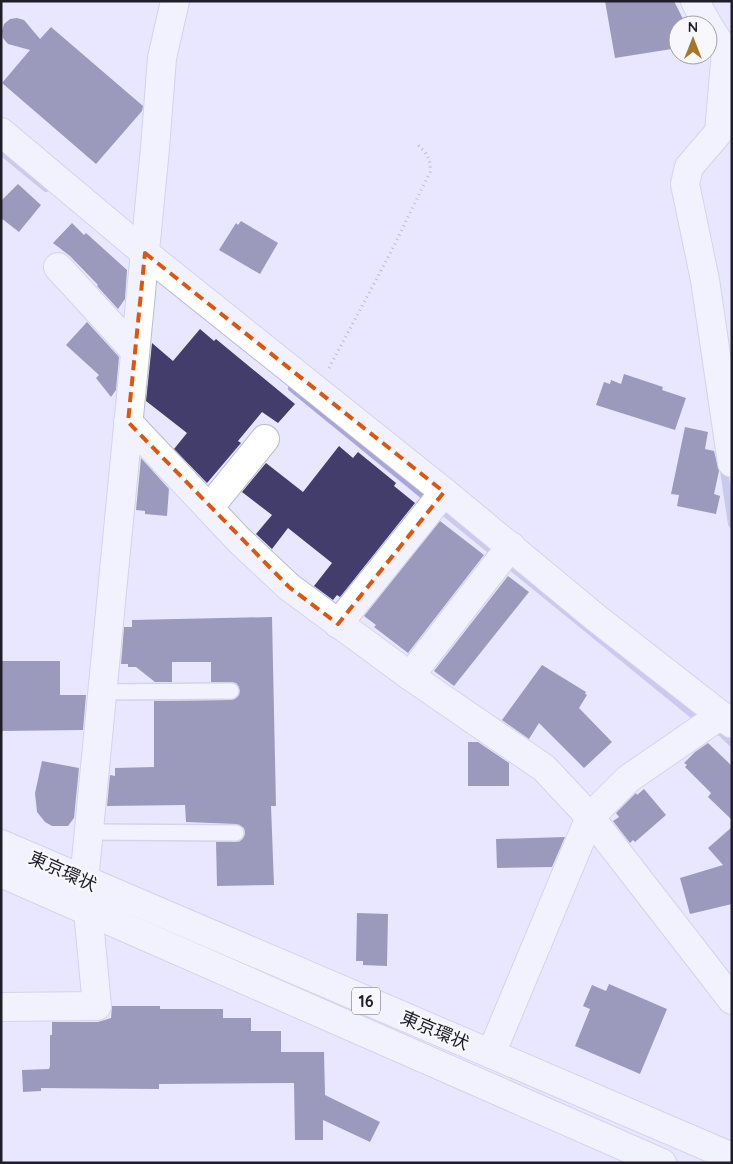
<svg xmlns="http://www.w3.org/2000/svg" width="733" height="1164" viewBox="0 0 733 1164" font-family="Quicksand,'Noto Sans JP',sans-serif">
	<rect width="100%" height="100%" fill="#e8e7ff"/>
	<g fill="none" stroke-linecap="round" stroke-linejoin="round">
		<g stroke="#a9a6da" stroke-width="8">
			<polyline points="1,151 46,188"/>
			<polyline points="292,388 691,713 702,721"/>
			<polyline points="723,464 732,524"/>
			<polyline points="712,727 723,734 732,743"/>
		</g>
	</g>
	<g fill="#423d6a">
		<polygon points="605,1 674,1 686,25 678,25 678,48 615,58"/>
		<polygon points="17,18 24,20 40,39 51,27 143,106 142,111 96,164 2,83 30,50 8,44 3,38 2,31 4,24 10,19"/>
		<polygon points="18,184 41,205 19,232 1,218 1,201"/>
		<polygon points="241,221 278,243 260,274 219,250 236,223 238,225"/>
		<polygon points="72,223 84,235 86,233 127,270 125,299 118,309 97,286 98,285 70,256 53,243"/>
		<polygon points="87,322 119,357 116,390 111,397 96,378 99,375 66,345"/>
		<polygon points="200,329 214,341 216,339 295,404 278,423 262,412 238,441 241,443 207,483 174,449 187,433 146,401 152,343 173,361"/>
		<polygon points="624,374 663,387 662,390 686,398 675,430 596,405 604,382 610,384 611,380 621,384"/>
		<polygon points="685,427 708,432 705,449 714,451 719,471 714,494 720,496 716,514 677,506 679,495 671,494"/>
		<polygon points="339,446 353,458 358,452 396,483 394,486 415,503 340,597 337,595 333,600 314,586 332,563 288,528 272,549 256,534 272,515 242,492 266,463 303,492"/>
		<polygon points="141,458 169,489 167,516 145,514 145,511 136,510"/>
		<polygon points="440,521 484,555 408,653 374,627 376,625 364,616"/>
		<polygon points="508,576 529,592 454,686 434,671"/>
		<polygon points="272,617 276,806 271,806 274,885 217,886 216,842 240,841 245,834 244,828 236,824 186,822 185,805 107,806 110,775 115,776 115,768 154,767 154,701 232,700 239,695 239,687 236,683 231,682 211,682 211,662 172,662 172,682 155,682 136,667 128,667 128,664 121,664 124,627 132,627 132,620"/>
		<polygon points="1,661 60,661 60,695 86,695 83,730 1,731"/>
		<polygon points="542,665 586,692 585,694 587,695 579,708 612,742 584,768 539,723 529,739 502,720"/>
		<polygon points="468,742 478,742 509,763 509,786 468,786"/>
		<polygon points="708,743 732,766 732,820 708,797 711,793 685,767 687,765 684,763 695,752"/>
		<polygon points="42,761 79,768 74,818 68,826 52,826 45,822 37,812 35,793"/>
		<polygon points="644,789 666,815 635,842 633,840 630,843 613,821 619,817 616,813 636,793 637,795"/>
		<polygon points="732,827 732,904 690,914 680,878 723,865 708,848"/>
		<polygon points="565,837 552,867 497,868 496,839"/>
		<polygon points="357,913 388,914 387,966 363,965 363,961 356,961"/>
		<polygon points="609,984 667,1009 640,1074 575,1046 590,1009 583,1006 592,985 606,991"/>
		<polygon points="112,1006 160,1006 160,1009 223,1009 223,1018 251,1018 251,1031 281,1031 281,1052 324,1052 325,1095 380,1122 370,1142 323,1120 323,1140 295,1140 294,1083 159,1084 159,1089 41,1088 41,1091 23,1092 22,1070 49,1069 50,1066 50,1035 52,1035 52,1022 98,1022 111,1018"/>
	</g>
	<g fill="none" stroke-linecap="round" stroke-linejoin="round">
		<g stroke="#bbbad6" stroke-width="18">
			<g id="lane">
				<polyline points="102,692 231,691"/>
				<polyline points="89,832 236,833"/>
			</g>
		</g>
		<g stroke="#bbbad6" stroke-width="30">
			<g id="street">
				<polyline points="726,51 719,132 689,167 685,184 705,280 732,463"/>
				<polyline points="1,132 145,253 444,492 595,617 732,724"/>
				<polyline points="58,267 135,351"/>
				<polyline points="128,422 238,539 289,587 410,676 544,768 590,817 732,1000"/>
				<polyline points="209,508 265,439"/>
				<polyline points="338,624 444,492"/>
				<polyline points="410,676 511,546"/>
				<polyline points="84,881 155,148 162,58 175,1"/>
				<polyline points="1,1007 97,1006 88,911"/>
				<polyline points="491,1054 590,817 628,779 721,715"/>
			</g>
		</g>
		<g stroke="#bbbad6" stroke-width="30">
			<path id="secondary" d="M695,1C705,20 716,42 732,56"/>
		</g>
		<g stroke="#bbbad6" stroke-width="30">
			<g id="highway">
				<polyline points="1,844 732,1157"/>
				<polyline points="1,873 662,1163"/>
			</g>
		</g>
		<path stroke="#868596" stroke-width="3" stroke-dasharray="1 4" stroke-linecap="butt" d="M329,368L393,248L430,172C431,158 427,154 418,145"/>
		<use href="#lane" stroke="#fff" stroke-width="15"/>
		<use href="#street" stroke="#fff" stroke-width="28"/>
		<use href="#secondary" stroke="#fff" stroke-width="28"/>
		<use href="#highway" stroke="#fff" stroke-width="28"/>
	</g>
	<path d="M0 0H733V1164H0ZM145,253L444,492L338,624L289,587L128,422Z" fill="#e8e7ff" fill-opacity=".55" fill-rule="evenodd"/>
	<path fill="none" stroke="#de560d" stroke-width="4" stroke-dasharray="10 6" stroke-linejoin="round" d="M145,253L444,492L338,624L289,587L128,422Z"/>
	<g text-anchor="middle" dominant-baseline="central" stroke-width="5" stroke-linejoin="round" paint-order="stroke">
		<rect fill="#f7f7fc" stroke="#605f68" stroke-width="1" x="352" y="987.5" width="28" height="27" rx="4"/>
		<g font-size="16" font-weight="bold" fill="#1f1e28">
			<text x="366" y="1001">16</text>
		</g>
		<g font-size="18" fill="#1f1e28" stroke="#f7f7fc">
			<text transform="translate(63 871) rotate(24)">東京環状</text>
			<text transform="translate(435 1030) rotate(23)">東京環状</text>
		</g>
	</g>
	<rect width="733" height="1164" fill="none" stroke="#1f1e28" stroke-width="5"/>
	<g transform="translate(693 40)"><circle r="24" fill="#f7f7fc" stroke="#a1a0a7"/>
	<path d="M0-4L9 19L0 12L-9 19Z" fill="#a47729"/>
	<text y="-8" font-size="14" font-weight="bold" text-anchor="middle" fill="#1f1e28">N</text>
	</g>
</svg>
